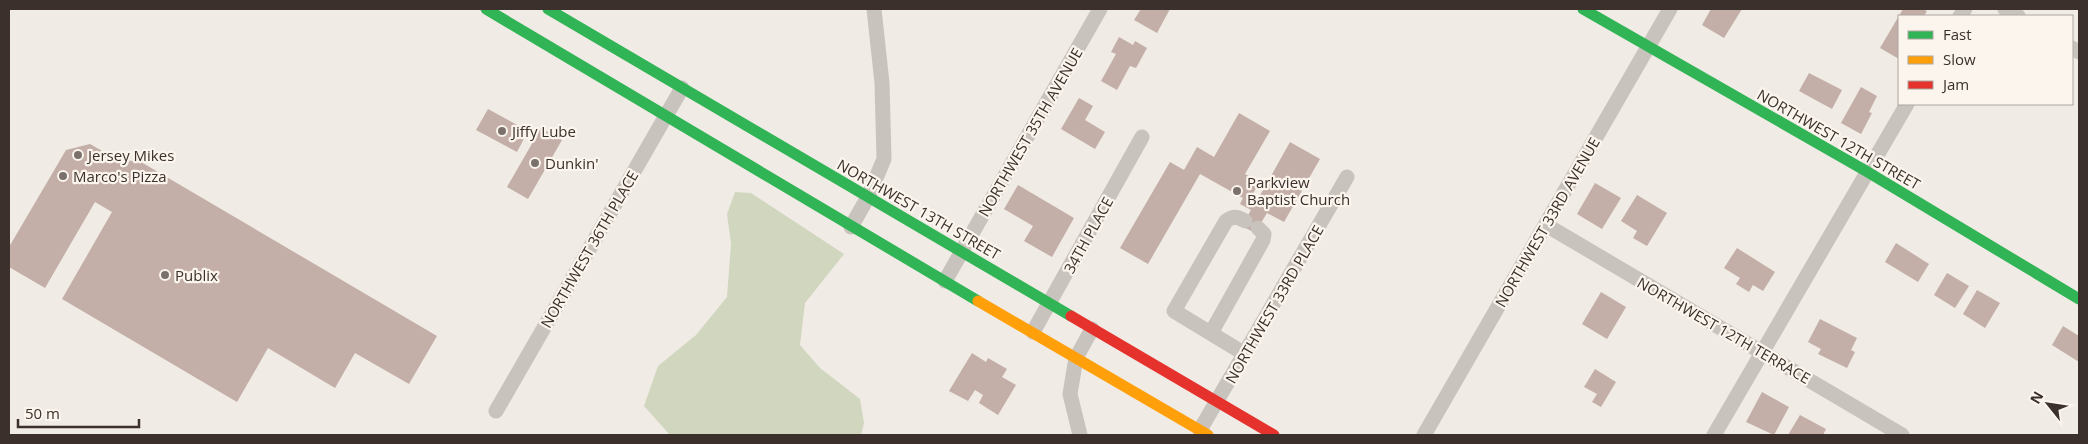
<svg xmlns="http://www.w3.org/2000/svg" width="2088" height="444" viewBox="0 0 2088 444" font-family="'Open Sans',sans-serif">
	<rect width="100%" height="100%" fill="#f0ebe5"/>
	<polygon fill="#d1d6bf" points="735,192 751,193 844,254 805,303 800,345 820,368 860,399 864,423 861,435 670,435 644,406 658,366 696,335 727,297 731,244 727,214"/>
	<g fill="#c3afa7">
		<polygon points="1141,9 1170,9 1157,33 1134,20"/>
		<polygon points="1711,9 1742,9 1724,38 1702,25"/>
		<polygon points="1903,9 1922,9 1927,11 1924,16 1899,16 1899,59 1880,48"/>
		<polygon points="1119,37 1133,45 1135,41 1147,48 1136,68 1130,66 1117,90 1101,81 1116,54 1111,52"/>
		<polygon points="1809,73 1842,90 1832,109 1799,91"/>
		<polygon points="1861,87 1877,96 1869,112 1872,113 1861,134 1841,123"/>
		<polygon points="1079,98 1093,106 1085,120 1105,132 1095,149 1061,129"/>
		<polygon points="488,109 528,131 517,152 476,130"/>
		<polygon points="1239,113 1270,131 1245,174 1260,182 1252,195 1258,199 1290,142 1320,159 1284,222 1267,213 1255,233 1242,226 1251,210 1240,204 1243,198 1200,174 1148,264 1120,248 1170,162 1184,170 1197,147 1214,157"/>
		<polygon points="541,128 562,140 528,199 507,187"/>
		<polygon points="90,144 116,159 141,162 437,336 409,384 355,353 335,388 268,348 237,402 62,299 112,212 95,202 45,288 9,267 9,247 66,150"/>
		<polygon points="1595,183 1621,198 1602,229 1577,214"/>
		<polygon points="1018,185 1074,218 1052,257 1024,241 1033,226 1004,209"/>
		<polygon points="1637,195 1667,213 1647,246 1633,238 1637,231 1621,221"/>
		<polygon points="1896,243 1929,264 1918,282 1885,262"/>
		<polygon points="1737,248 1775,272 1763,291 1753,285 1749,292 1736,284 1740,278 1724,268"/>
		<polygon points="1947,273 1969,286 1955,308 1934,295"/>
		<polygon points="1977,290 2000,303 1985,328 1963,314"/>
		<polygon points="1601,292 1626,307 1607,339 1582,324"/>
		<polygon points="1820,319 1857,338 1851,350 1855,352 1847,368 1818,354 1821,349 1808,342"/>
		<polygon points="2063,326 2079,336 2079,362 2052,345"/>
		<polygon points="972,353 986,362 988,358 1007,369 1002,377 1016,385 998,415 979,403 983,395 975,390 968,401 949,391"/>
		<polygon points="1595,369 1616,382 1601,407 1592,402 1597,394 1584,387"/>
		<polygon points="1762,392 1789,407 1774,435 1746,422"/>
		<polygon points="1800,415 1826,429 1823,435 1788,435"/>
	</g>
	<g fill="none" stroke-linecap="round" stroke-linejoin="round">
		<g stroke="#c9c3be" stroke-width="15">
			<polyline points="2005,9 2018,16"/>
			<polyline points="1960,16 1965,9"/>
			<polyline points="2072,48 2079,52"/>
			<polyline points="1546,225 1902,435"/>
			<polyline points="851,227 868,197 884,159 882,83 874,9"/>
			<polyline points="945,281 1100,9"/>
			<polyline points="1033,332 1142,137"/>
			<polyline points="1211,333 1263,240 1264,234 1258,228"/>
			<path d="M1245,354L1174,311L1226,221C1233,216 1237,216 1245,221"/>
			<polyline points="496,411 682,88"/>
			<polyline points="1200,430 1347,177"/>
			<polyline points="1080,435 1070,394 1076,358 1092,329"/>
			<polyline points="1424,435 1670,9"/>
			<polyline points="1714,435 1907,104"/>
		</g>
		<g stroke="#30b455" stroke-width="11">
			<polyline points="486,9 978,301"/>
			<polyline points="548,9 1071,316"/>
			<polyline points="1583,9 1866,171 2079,299"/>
		</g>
		<polyline stroke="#ff9f0a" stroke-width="11" points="978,301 1208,435"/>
		<polyline stroke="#e5322d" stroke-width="11" points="1071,316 1274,435"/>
	</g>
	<g fill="#7a716c" stroke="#fbf5ee" stroke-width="2">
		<circle cx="502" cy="131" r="5"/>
		<circle cx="78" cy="155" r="5"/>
		<circle cx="535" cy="163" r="5"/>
		<circle cx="63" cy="176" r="5"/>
		<circle cx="1237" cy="191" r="5"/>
		<circle cx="165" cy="275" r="5"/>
	</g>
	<g text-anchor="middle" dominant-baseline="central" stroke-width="4.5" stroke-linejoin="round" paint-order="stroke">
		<g font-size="15" fill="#3b302b" stroke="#fbf5ee" text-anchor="start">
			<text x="512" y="131">Jiffy Lube</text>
			<text x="88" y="155">Jersey Mikes</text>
			<text x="545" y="163">Dunkin'</text>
			<text x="73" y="176">Marco's Pizza</text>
			<text x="1247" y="182">Parkview<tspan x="1247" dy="17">Baptist Church</tspan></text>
			<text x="175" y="275">Publix</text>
		</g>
		<g font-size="15" fill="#3b302b" stroke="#fbf5ee">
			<text transform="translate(1030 132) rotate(-60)">NORTHWEST 35TH AVENUE</text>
			<text transform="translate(1839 139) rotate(30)">NORTHWEST 12TH STREET</text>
			<text transform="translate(919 209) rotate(30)">NORTHWEST 13TH STREET</text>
			<text transform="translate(1547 222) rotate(-60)">NORTHWEST 33RD AVENUE</text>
			<text transform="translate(1088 235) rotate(-61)">34TH PLACE</text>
			<text transform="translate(589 249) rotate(-60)">NORTHWEST 36TH PLACE</text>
			<text transform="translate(1274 304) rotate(-60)">NORTHWEST 33RD PLACE</text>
			<text transform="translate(1724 330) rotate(30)">NORTHWEST 12TH TERRACE</text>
		</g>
	</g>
	<rect width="2088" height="444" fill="none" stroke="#3b302b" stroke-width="20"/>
	<rect x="1898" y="15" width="175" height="90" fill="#fbf5ee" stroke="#aea6a0"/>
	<rect x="1908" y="31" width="25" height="8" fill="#30b455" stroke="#aea6a0"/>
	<text x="1943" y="40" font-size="15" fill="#3b302b">Fast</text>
	<rect x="1908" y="56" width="25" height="8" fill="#ff9f0a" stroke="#aea6a0"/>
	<text x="1943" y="65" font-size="15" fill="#3b302b">Slow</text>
	<rect x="1908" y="81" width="25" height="8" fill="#e5322d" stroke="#aea6a0"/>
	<text x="1943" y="90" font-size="15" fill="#3b302b">Jam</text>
	<g transform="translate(2048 404) rotate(300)" stroke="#fbf5ee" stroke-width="4" paint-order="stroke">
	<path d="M0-4L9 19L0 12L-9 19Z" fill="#3b302b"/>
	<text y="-8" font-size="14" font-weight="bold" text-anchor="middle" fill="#3b302b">N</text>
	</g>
	<path d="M18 419v8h121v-8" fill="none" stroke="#3b302b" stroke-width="2.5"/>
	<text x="25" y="419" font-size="15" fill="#3b302b" stroke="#fbf5ee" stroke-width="4" paint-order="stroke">50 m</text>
</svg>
